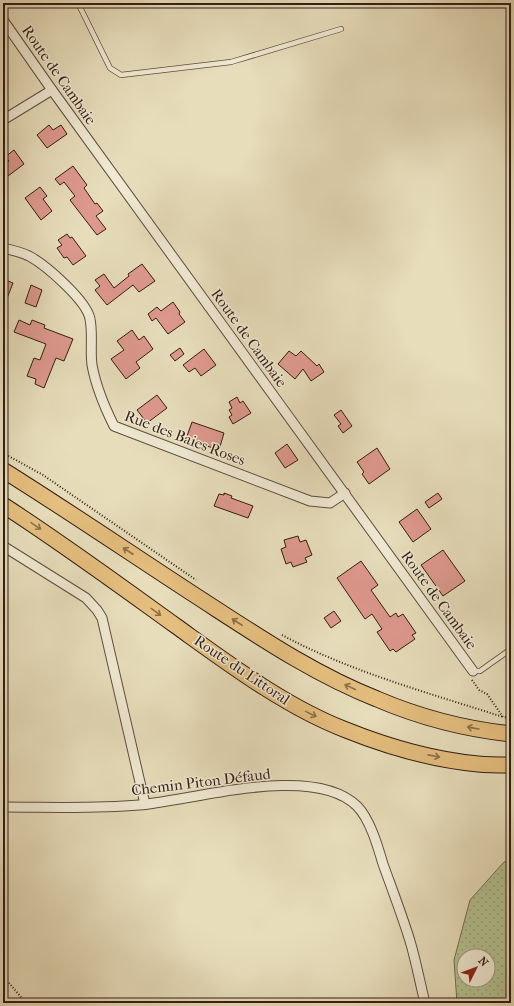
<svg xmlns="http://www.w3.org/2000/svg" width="514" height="1006" viewBox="0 0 514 1006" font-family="'IM FELL French Canon',serif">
	<defs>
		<pattern id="grass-dots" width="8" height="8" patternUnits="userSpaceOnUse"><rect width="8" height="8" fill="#b4c191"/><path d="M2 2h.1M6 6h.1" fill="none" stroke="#9ba57c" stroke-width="1.8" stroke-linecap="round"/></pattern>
	</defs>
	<rect width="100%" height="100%" fill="#e7ddbb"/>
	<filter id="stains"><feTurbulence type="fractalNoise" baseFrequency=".005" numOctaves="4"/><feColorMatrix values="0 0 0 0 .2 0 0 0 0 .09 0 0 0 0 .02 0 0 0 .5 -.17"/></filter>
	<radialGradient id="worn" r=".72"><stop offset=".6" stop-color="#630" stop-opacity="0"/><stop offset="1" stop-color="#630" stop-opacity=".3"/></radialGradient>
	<path fill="url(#grass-dots)" stroke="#746f52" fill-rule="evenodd" d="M511,861V1003H457L454,960L470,900L504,862ZM464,956H488V980H464Z"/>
	<g fill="#de998e" stroke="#331d14">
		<polygon points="49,125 53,130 61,125 67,134 47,148 37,135"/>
		<polygon points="14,150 24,164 8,176 3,169 3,165 9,161 5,157"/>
		<polygon points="73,166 87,185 84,188 95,204 97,203 103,211 96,216 106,229 97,235 70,200 75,196 64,182 60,185 55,179"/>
		<polygon points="40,187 47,196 43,199 52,211 41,220 25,198"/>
		<polygon points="67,234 70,238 72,237 86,256 73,265 67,257 64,258 57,248 62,245 58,240"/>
		<polygon points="142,264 155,281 139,292 133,285 107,305 95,290 100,286 95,280 104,274 114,288 129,276 128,274"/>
		<polygon points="3,279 13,283 4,306 3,306"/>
		<polygon points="31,285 42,290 36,307 25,303"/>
		<polygon points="173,302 180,312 179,314 185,322 168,334 156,318 152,321 148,314 157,307 161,311"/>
		<polygon points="19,320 30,325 32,320 45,325 44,328 73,339 64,361 56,358 44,388 35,384 36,379 27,376 34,358 40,360 46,344 14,332"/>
		<polygon points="132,330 139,340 144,336 153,349 136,362 140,368 126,379 111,359 124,350 117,341"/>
		<polygon points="180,348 184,354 175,361 170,355"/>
		<polygon points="204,349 216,365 201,376 195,368 189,372 183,365"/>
		<polygon points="289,351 296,356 301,351 317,366 319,364 324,372 311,381 303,369 295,379 278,364"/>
		<polygon points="157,395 167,408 147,423 137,410"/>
		<polygon points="237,397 240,403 243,401 251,413 233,424 229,417 232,415 229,410 232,408 229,402"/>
		<polygon points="341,410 352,426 343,433 338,426 341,424 334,415"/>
		<polygon points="192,422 224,433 219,450 186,439"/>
		<polygon points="287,444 298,460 285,468 275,453"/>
		<polygon points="377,448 390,469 369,484 362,474 364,472 357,462"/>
		<polygon points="224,493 232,496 231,498 253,506 248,518 214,506 219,494 224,495"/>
		<polygon points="438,493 442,499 429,508 425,502"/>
		<polygon points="417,509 431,529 413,542 399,522"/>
		<polygon points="298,536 300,542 306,540 312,555 305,558 307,562 293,567 291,562 286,564 281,549 286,547 284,540"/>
		<polygon points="443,550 465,581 443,596 421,565"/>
		<polygon points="361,561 378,585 371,590 390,617 396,613 398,617 403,614 416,633 412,635 415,639 396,652 393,649 390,651 377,632 382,629 372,614 365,619 337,578"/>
		<polygon points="334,611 341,621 331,628 324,618"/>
	</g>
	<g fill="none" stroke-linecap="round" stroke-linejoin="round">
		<g stroke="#604d3e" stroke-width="6">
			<g id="service">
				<polyline points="78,3 110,68 121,75 231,62 341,29"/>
				<polyline points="473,671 480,671 511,649"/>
			</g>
		</g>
		<g stroke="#604d3e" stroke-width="11">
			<g id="minor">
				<polyline points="3,20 52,90 473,671"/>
				<polyline points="3,120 52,90"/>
				<path d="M3,248C12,250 21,252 29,256C46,265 87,301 90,319C93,334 90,350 92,365C96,387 104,406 114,426L310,501L330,503L345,493"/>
				<polyline points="3,546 86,598 97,610 102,618 145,804"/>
				<path d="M3,807C48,807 94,809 139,805C195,800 313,763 357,806C370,819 378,847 383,864C392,889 402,915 410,941C416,961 420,983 425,1003"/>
			</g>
		</g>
		<g stroke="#331d14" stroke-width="17">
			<g id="trunk">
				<path d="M3,470C67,510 130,553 193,594C252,632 311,673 377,699C419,717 465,729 511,734"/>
				<path d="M3,505C62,543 119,585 176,626C229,664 286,707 346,730C386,746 435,760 478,764C489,765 500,765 511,765"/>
			</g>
		</g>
		<g stroke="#331d14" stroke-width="2" stroke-dasharray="1 2" stroke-linecap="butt">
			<polyline points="3,453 43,475 196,580"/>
			<path d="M282,635C351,672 429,693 503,717"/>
			<polyline points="472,680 479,690 487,694 503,717 511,718"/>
			<polyline points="3,976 26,1003"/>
		</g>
		<use href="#service" stroke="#efe9d3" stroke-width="4.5"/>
		<use href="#minor" stroke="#efe9d3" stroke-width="9"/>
		<use href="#trunk" stroke="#e4be7e" stroke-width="15"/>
	</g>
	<defs><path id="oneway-shaft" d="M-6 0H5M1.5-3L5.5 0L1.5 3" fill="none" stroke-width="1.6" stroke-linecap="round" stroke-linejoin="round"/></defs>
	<g stroke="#8c6e49">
		<use href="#oneway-shaft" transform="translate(36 526) rotate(34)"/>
		<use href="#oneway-shaft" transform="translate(128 551) rotate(-147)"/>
		<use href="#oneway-shaft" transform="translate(156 612) rotate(36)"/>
		<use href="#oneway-shaft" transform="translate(237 622) rotate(-147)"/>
		<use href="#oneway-shaft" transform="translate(350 687) rotate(-155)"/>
		<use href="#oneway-shaft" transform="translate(311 714) rotate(26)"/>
		<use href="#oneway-shaft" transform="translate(473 728) rotate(-170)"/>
		<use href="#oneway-shaft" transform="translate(434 756) rotate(11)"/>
	</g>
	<g text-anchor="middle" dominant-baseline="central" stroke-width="3" stroke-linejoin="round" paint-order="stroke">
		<g font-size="15" fill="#331d14" stroke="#efe9d3">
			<text transform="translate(59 75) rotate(55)">Route de Cambaie</text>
			<text transform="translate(249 338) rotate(54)">Route de Cambaie</text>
			<text transform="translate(185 438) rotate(21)">Rue des Baies Roses</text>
			<text transform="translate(439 600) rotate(54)">Route de Cambaie</text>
			<text transform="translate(242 670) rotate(34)">Route du Littoral</text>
			<text transform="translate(201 782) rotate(-7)">Chemin Piton Défaud</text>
		</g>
	</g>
	<rect width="514" height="1006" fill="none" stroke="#e7ddbb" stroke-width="16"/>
	<rect x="4" y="4" width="506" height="998" fill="none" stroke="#331d14" stroke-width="2"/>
	<rect x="8" y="8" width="498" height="990" fill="none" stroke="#331d14"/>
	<g transform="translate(476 968) rotate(48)"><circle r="19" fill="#efe9d3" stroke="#a49787"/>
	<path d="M0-3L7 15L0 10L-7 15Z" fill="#8f2418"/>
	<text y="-6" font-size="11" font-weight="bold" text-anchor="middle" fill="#331d14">N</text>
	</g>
	<rect width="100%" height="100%" filter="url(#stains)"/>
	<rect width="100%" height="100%" fill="url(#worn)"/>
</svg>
